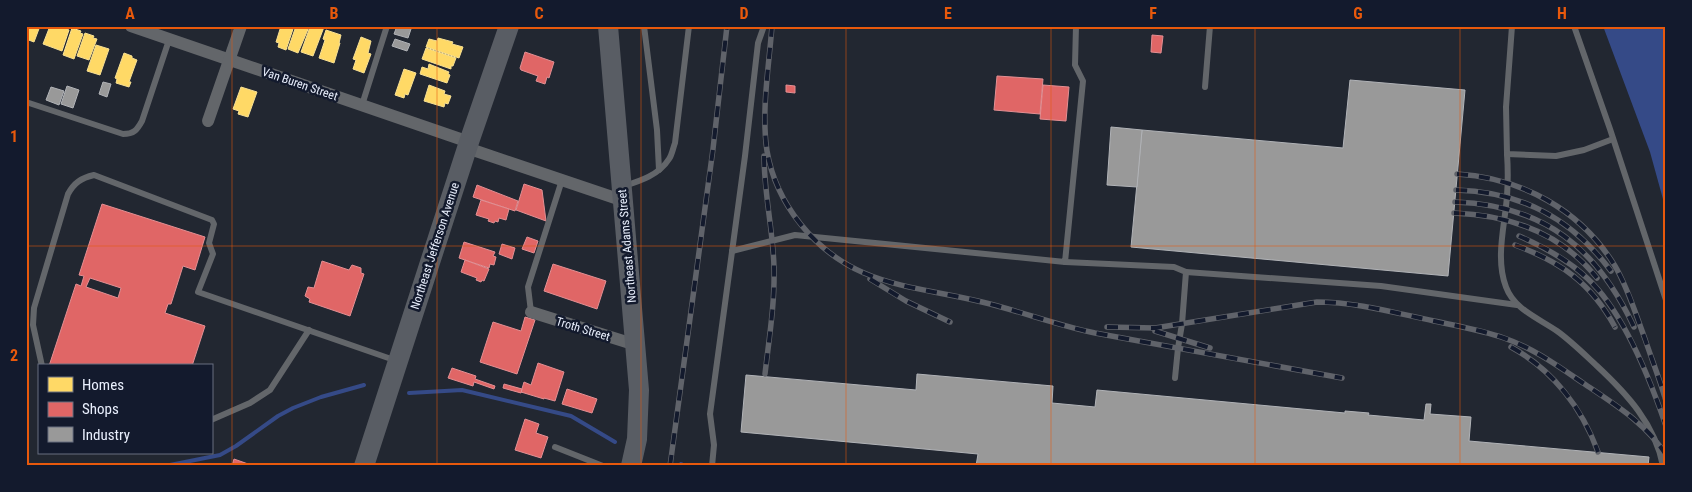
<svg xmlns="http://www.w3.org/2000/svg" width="1692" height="492" viewBox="0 0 1692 492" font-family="'Roboto Condensed',sans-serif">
	<rect width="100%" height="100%" fill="#222731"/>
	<polygon fill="#354a87" points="1603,26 1666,26 1666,210 1650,152"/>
	<g fill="#ffd966" stroke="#f8e093">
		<polygon points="26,26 40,26 34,42 26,39"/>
		<polygon points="50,26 60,26 69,30 62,51 43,44"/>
		<polygon points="281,26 294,26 286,50 278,47 279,43 276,42"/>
		<polygon points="296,26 309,27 298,53 288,49"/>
		<polygon points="314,26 324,27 313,56 301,52 310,27 313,28"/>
		<polygon points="72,28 81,31 80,33 83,34 74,59 63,55"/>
		<polygon points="326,30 341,35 339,43 340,43 334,63 319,58 325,40 323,39"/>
		<polygon points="85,33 94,36 93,38 97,39 89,60 77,56"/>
		<polygon points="361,37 371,41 368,53 371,54 364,73 353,69 356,60 353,59"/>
		<polygon points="438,38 453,42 452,44 463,47 459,58 426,47 429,39 437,41"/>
		<polygon points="96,45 109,49 100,75 87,71"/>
		<polygon points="426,48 456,58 453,66 451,66 451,69 422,59"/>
		<polygon points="124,53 132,56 132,58 137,60 129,82 131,82 129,87 116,83 117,79 115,78"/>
		<polygon points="429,64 449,72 448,74 450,75 447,83 420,74 422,67 428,69"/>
		<polygon points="404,69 416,73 408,95 405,94 404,98 395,95"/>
		<polygon points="429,85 445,91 444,94 451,96 448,104 445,103 444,107 424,101"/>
		<polygon points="241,87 257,92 248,117 238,114 239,111 233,109"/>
	</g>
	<g fill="#e06666" stroke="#e38f93" fill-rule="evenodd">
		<polygon points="1152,35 1163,36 1161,53 1151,52"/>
		<polygon points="525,52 554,62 549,78 547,77 545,84 536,81 538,76 521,70 520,68"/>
		<polygon points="997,76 1043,79 1040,114 994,110"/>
		<polygon points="786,85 795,86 795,93 786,92"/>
		<polygon points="1043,85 1069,87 1066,121 1040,119"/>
		<polygon points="524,184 542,190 546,221 516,210"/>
		<polygon points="477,185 518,201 515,211 473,197"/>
		<polygon points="481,200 509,209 506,220 499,218 498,222 495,221 494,223 488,221 489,219 476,215"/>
		<path d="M102,204L205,237L195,270L183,266L171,304H168L165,313L205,326L192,366H49L76,284L81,286L84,276L79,275ZM90,278L121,288L118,298L86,287Z"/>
		<polygon points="527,237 538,241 534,253 522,249"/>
		<polygon points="464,242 495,252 493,256 496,257 494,265 490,264 489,268 459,258"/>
		<polygon points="502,244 515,248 512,259 499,254"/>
		<polygon points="465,260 489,269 484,281 482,280 481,282 476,280 477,278 461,272"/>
		<polygon points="322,261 349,270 352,265 361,268 361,273 364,274 350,316 309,302 310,299 305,296 308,287 314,288"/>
		<polygon points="553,264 606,281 597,309 544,291"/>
		<polygon points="525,317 535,320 517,374 480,362 493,322 521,331"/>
		<polygon points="538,363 564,372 555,401 544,398 544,399 521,392 524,382 531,385"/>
		<polygon points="452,368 476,376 475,379 495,386 494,389 474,382 473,386 448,378"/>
		<polygon points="504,384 522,389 521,393 503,388"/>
		<polygon points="567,389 597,399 592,413 562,404"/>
		<polygon points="525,419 539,424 536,433 548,437 541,458 515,450"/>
		<polygon points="234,459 251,465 250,466 232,466"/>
	</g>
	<g fill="#999" stroke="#b1b3b7">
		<polygon points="397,26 412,26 408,38 394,34"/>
		<polygon points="395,39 410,44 407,51 392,46"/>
		<polygon points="1350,80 1465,90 1448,276 1131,247 1142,130 1343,148"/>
		<polygon points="103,82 111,84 107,97 99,94"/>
		<polygon points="67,86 79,90 73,108 61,104"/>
		<polygon points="51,87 64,91 59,105 46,100"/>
		<polygon points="1111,127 1142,130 1137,187 1107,185"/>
		<polygon points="917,374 1053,386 1052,403 1095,407 1097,390 1345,413 1345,411 1369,413 1368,415 1424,420 1426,404 1431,404 1430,414 1471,417 1469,441 1649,457 1648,466 976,466 978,454 741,432 746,375 916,390"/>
	</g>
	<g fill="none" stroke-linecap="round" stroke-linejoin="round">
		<g stroke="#354a87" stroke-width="4">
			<polyline points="409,393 462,390 571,416 615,442"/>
			<polyline points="681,464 685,466"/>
			<polyline points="43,465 170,465 220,455 236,446 278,416 293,408 321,397 364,385"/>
		</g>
		<g stroke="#63666a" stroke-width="6">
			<polyline points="644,26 657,130 659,170"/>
			<polyline points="1512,26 1506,107 1507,154 1556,156 1584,150 1613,139"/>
			<polyline points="1574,26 1610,129 1666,300"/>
			<polyline points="1205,87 1210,26"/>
			<path d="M26,102L123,134C134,134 137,130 142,121L169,40"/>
			<polyline points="362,105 387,26"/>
			<path d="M1507,154C1508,168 1508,182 1507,196C1505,225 1495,258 1506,287C1514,309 1538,318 1557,331C1571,341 1584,354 1597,366C1627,394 1655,424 1663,466"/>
			<path d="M624,186C640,181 659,175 669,159C672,155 673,148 675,143L689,26"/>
			<polyline points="732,251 795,235 1065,262 1083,81 1075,65 1076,26"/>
			<polyline points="1065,262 1174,267 1186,272 1182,324 1178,348 1175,378"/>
			<polyline points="1186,272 1381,286 1517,305"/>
			<polyline points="531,312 528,287 562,180"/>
			<path d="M42,366L33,325L34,308L68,194C74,183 81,178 94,175L212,220L214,224L209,243L213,254L198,292L397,361"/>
			<polyline points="211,420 250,403 270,390 309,330"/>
			<polyline points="555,447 603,466"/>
			<polyline points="712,466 714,445 710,414 745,156 758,43 764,26"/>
		</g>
		<g stroke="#63666a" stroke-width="12">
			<polyline points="131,26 469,142"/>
			<polyline points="208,121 241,26"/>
			<polyline points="467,148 624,201"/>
			<polyline points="531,312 636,345"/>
		</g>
		<g stroke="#595d64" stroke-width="20">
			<polyline points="608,26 639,390 637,439 631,466"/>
			<polyline points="364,466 469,142 509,26"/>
		</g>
		<g stroke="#60636a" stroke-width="5.5">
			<g id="rail">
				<path d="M772,26C769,66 761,111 767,151C776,204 815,252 864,273C901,289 943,292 982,302C1020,311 1056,325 1095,333L1342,378"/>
				<path d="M764,156C764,193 773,230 774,267C775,303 769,339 765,374"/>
				<path d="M1457,174C1522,178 1581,210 1615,266C1628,288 1636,315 1645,339C1652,360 1660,380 1666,401"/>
				<path d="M1456,190C1522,192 1571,218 1611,271"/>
				<path d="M1455,202C1544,205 1597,248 1634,327"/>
				<path d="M1454,213C1509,215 1561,233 1597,278"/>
				<path d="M1519,236C1544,247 1567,259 1587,278C1624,312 1650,379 1666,426"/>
				<path d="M1515,245C1561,262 1591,283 1615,327"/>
				<polyline points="870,279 906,301 950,322"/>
				<path d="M1107,327L1155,328L1317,302C1357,302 1395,313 1434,321C1457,326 1481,330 1504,338C1533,348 1558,366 1583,383C1614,404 1646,423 1666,455"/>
				<polyline points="1155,331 1210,348"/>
				<path d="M1511,347C1553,370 1582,408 1598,452"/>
				<polyline points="670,466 713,149 727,26"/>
			</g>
		</g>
		<use href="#rail" stroke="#131a2d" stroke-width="4" stroke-dasharray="11" stroke-linecap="butt"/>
	</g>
	<path fill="none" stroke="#e8590c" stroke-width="1" stroke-opacity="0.55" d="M232,26V466M437,26V466M641,26V466M846,26V466M1051,26V466M1255,26V466M1460,26V466M26,246H1666"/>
	<g text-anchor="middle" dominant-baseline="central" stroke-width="5" stroke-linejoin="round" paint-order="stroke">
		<g font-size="12" fill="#e9effd" stroke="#131a2d">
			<text transform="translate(300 84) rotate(19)">Van Buren Street</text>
			<text transform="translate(435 246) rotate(-72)">Northeast Jefferson Avenue</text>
			<text transform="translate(627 246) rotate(-95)">Northeast Adams Street</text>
			<text transform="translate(583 329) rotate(17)">Troth Street</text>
		</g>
	</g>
	<rect width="1692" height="492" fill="none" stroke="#131a2d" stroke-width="55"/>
	<rect x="38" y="364" width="175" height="90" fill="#131a2d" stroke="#696f80"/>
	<rect x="48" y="377" width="25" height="15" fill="#ffd966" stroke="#696f80"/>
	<text x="82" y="390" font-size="15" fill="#e9effd">Homes</text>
	<rect x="48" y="402" width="25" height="15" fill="#e06666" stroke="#696f80"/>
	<text x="82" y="414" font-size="15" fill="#e9effd">Shops</text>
	<rect x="48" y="427" width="25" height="15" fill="#999999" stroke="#696f80"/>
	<text x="82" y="440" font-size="15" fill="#e9effd">Industry</text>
	<rect x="28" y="28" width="1636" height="436" fill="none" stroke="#e8590c" stroke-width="2"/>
	<g font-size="16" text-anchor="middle" font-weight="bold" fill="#e8590c">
		<text x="130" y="19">A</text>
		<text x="334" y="19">B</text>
		<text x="539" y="19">C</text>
		<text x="744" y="19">D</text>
		<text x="948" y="19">E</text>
		<text x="1153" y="19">F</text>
		<text x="1358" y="19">G</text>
		<text x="1562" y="19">H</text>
		<text x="14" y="142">1</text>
		<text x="14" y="361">2</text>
	</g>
</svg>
